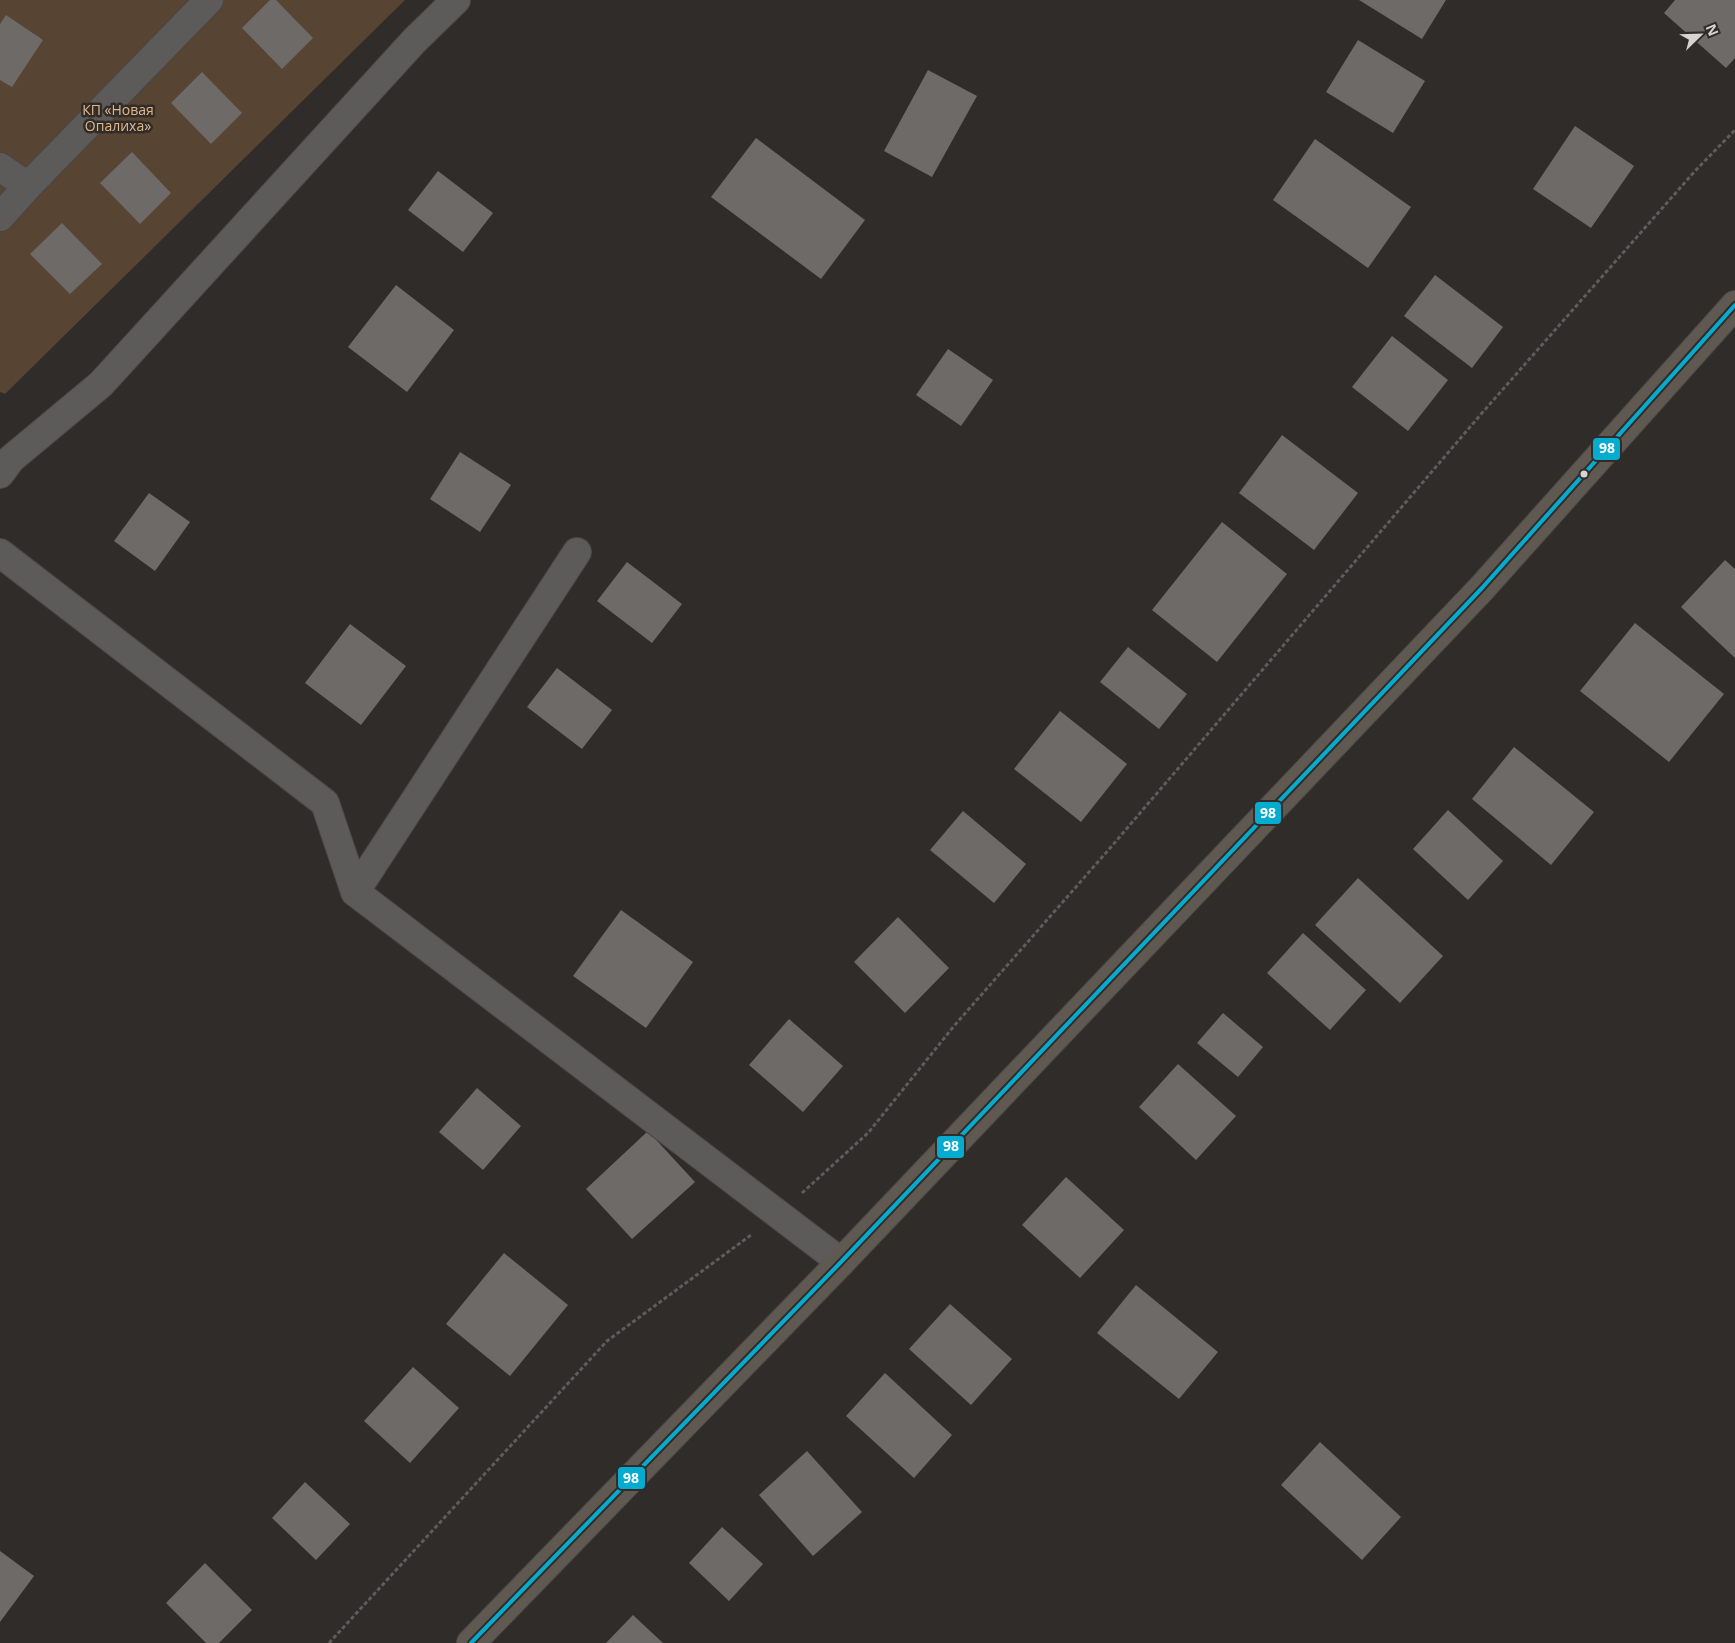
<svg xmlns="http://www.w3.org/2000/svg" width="1735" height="1643" viewBox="0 0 1735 1643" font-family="'Open Sans',sans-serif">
	<rect width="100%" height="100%" fill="#2f2c2a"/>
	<polygon fill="#574432" points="0,0 405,0 5,394 0,392"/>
	<g fill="#6d6a68">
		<polygon points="270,0 276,0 313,38 282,69 242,28"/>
		<polygon points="1359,0 1446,0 1422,39"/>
		<polygon points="1675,0 1735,0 1735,58 1726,68 1664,13"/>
		<polygon points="6,15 43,40 12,87 0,80 0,24"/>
		<polygon points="1358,40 1425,81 1393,133 1326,92"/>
		<polygon points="928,70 977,96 932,177 884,151"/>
		<polygon points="202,72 242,113 211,144 171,103"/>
		<polygon points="1575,126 1634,166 1591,228 1533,189"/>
		<polygon points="756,138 865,220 821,279 711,197"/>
		<polygon points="1315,139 1411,207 1368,268 1273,200"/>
		<polygon points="132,152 171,193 140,224 100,183"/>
		<polygon points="438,171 493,213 463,252 408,210"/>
		<polygon points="62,223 102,264 70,294 30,254"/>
		<polygon points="1435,275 1503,327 1472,368 1404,316"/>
		<polygon points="396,285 454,330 407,392 348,347"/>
		<polygon points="1392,336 1448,380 1408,431 1352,387"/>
		<polygon points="948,349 993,380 961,426 916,395"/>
		<polygon points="1282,435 1358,493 1314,550 1239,493"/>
		<polygon points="460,452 511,485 480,532 430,499"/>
		<polygon points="149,493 190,522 155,571 114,541"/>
		<polygon points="1222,522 1287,574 1217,662 1152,610"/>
		<polygon points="1725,560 1735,569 1735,658 1681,607"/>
		<polygon points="627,562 682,604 652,643 597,601"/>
		<polygon points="1635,623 1724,694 1669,762 1580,691"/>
		<polygon points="350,624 406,666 361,725 305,683"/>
		<polygon points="1128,647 1187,694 1159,729 1100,682"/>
		<polygon points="557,668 612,710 582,749 527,707"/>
		<polygon points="1060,711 1127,764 1081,822 1014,769"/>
		<polygon points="1514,747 1594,812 1551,865 1472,799"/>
		<polygon points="1448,810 1503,861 1468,900 1413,849"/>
		<polygon points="963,811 1026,864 994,903 930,850"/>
		<polygon points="1358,878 1443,956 1400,1003 1315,925"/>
		<polygon points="621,910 693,962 646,1028 573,976"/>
		<polygon points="898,917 949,968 905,1013 854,962"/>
		<polygon points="1303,933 1366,990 1330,1030 1267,973"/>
		<polygon points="1223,1013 1263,1047 1238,1077 1197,1043"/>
		<polygon points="789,1019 843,1066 803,1112 749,1065"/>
		<polygon points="1178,1064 1236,1116 1196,1160 1139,1107"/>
		<polygon points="477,1088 521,1126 483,1170 439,1132"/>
		<polygon points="648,1131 695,1182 632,1239 586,1189"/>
		<polygon points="1066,1177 1124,1230 1080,1278 1022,1225"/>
		<polygon points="504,1253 568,1305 510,1376 446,1324"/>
		<polygon points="1136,1285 1218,1352 1179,1399 1097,1333"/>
		<polygon points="950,1304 1012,1359 971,1405 909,1349"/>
		<polygon points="413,1367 459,1408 410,1463 364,1421"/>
		<polygon points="885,1373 952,1435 914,1478 846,1416"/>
		<polygon points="1320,1442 1401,1517 1362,1560 1281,1485"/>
		<polygon points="807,1451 862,1512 813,1556 759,1495"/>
		<polygon points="305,1482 350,1524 316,1560 272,1518"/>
		<polygon points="722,1527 763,1564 729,1601 689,1563"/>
		<polygon points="0,1551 34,1576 0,1622"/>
		<polygon points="205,1563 252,1610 219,1643 206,1643 166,1603"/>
		<polygon points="633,1615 663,1643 606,1643"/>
	</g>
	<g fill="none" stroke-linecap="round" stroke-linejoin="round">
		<g stroke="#494745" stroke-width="30">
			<g id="minor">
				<polyline points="0,167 28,186"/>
				<polyline points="0,217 28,186 209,0"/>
				<polyline points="0,474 11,459 101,384 414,41 456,0"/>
				<polyline points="577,552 355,892 841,1262"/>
				<polyline points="0,553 325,803 355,892"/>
			</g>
		</g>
		<g stroke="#494745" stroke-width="30">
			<polyline id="major" points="471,1643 841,1262 1482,588 1735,305"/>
		</g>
		<g stroke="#5f5d5c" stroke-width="3" stroke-dasharray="4 2.5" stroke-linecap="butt">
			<polyline points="802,1193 868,1133 954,1026 1111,847 1482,413 1695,171 1735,130"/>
			<polyline points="329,1643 607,1341 751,1235"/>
		</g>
		<use href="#minor" stroke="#5d5b5a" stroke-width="28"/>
		<use href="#major" stroke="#5f5952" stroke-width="28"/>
		<g stroke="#312c28" stroke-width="8">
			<polyline id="bus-1" points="471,1643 841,1262 1482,588 1735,305"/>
		</g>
		<use href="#bus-1" stroke="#06acd0" stroke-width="4"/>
	</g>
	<circle fill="#d6d3d0" stroke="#312c28" stroke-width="2" cx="1584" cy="474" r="4.5"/>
	<g text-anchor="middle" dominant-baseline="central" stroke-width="5" stroke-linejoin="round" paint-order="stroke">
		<g font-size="14" fill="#e0b78b" stroke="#312c28">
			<text x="118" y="109">КП «Новая<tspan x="118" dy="16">Опалиха»</tspan></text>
		</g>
	</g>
	<g stroke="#312c28" stroke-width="2">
		<rect x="1592" y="437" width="29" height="24" rx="5" fill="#06acd0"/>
		<rect x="1254" y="801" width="28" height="24" rx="5" fill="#06acd0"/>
		<rect x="936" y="1135" width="29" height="24" rx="5" fill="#06acd0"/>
		<rect x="617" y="1466" width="29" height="24" rx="5" fill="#06acd0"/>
	</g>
	<g font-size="14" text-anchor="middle" font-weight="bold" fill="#fff">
		<text x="1607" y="453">98</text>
		<text x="1268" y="818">98</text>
		<text x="951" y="1151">98</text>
		<text x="631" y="1483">98</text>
	</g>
	<g transform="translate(1700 35) rotate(67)" stroke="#312c28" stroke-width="4" paint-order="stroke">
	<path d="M0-4L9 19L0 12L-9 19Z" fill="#d6d3d0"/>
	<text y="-8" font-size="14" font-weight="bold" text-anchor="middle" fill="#d6d3d0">N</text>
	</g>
</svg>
